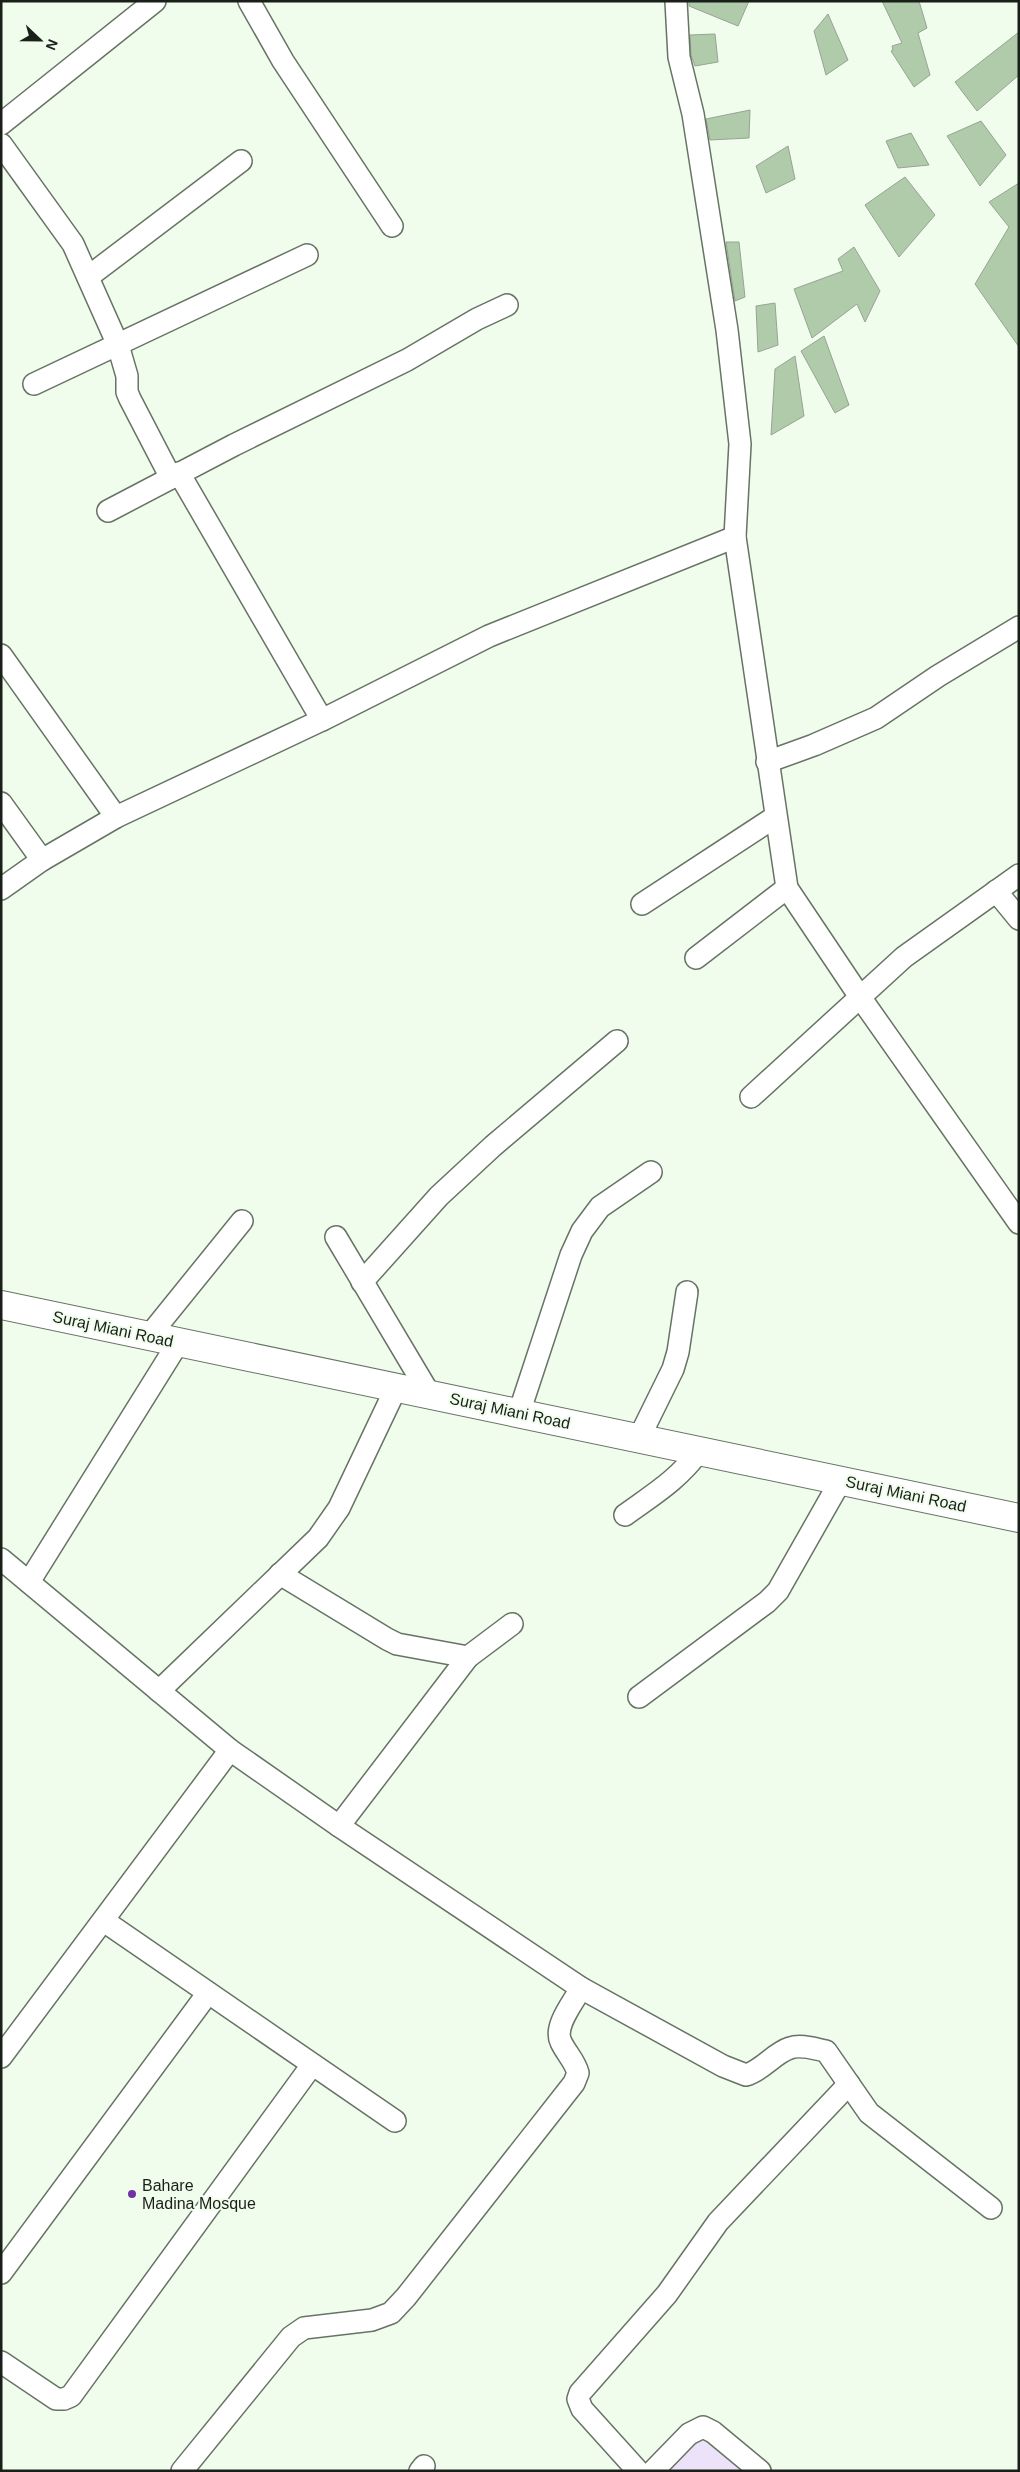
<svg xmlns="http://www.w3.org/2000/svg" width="1020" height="2472" viewBox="0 0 1020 2472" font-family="Arial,sans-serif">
	<rect width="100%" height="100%" fill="#f0fdec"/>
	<polygon fill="#ece2fa" points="703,2427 758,2471 654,2471"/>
	<g fill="#b0cbaa" stroke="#97a394">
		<polygon points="689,1 749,1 738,26 689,6"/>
		<polygon points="882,1 919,1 927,28 918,33 930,75 914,87 891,51 893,50 892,46 902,43"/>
		<polygon points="828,14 848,60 826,75 814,31"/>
		<polygon points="1019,32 1019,75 977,111 955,82"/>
		<polygon points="715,34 718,62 695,66 691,55 690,35"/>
		<polygon points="750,110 749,138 710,140 706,119"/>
		<polygon points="981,121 1006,155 980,186 947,136"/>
		<polygon points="911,133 929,165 898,168 886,141"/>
		<polygon points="788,146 795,179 766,193 756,166"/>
		<polygon points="905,177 935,215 899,257 865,205"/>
		<polygon points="1019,183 1019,347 975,284 1009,227 989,202"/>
		<polygon points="726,242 739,242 745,297 735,301"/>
		<polygon points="854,247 880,291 865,322 857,304 812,338 794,289 843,271 838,259"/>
		<polygon points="775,303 778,345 758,352 756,306"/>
		<polygon points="824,336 849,405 835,413 801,351"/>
		<polygon points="795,356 804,416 771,435 775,369"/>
	</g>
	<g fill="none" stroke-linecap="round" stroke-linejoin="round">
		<g stroke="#677364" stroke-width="24">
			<g id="street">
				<polyline points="249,1 283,61 392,226"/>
				<polyline points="676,1 679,57 693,114 727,330 740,444 735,537 787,888 860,997 1019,1223"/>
				<polyline points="1,124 155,1"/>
				<polyline points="1,144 73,244 118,345 127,376 127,392 130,399 171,478"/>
				<polyline points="88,277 241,161"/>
				<polyline points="34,384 307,255"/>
				<polyline points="179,473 322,720"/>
				<polyline points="108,511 234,445 407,360 477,319 507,305"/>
				<polyline points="1,655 116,817"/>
				<polyline points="767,762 814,745 876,718 938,676 1019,627"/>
				<polyline points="1,803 42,860"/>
				<polyline points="1,889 42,860 116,817 322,720 489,636 735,537"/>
				<polyline points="996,891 1019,919"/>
				<polyline points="642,904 775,817"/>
				<polyline points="696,958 787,888"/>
				<polyline points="751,1097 904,957 1019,875"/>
				<polyline points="336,1237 430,1395"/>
				<polyline points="362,1282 439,1196 493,1146 617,1041"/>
				<polyline points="149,1336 242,1221"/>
				<polyline points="519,1413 571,1255 582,1231 600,1207 651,1172"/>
				<polyline points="639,1438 673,1369 678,1352 687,1292"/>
				<path d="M625,1515C654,1494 678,1480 700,1450"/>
				<path d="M1,1559L230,1750L339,1826L581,1988L723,2066L746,2075C763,2070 774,2053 790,2048C801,2044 815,2049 826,2051L869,2113L991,2208"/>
				<polyline points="280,1574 387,1639 397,1644 468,1657"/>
				<polyline points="29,1582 178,1343"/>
				<polyline points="159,1691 318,1538 339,1508 396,1388"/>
				<polyline points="639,1697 767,1602 778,1591 841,1480"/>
				<polyline points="339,1826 468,1657 512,1624"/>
				<polyline points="104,1921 395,2121"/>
				<polyline points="1,2057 230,1750"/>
				<polyline points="1,2273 208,1993"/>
				<polyline points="1,2362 56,2399 64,2399 71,2396 312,2065"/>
				<path d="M182,2471L291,2337L304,2328L372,2320L391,2313L406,2297L574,2083L578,2073C575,2061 566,2053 561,2042C553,2026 574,2002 581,1988"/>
				<polyline points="420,2471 424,2466"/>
				<polyline points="638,2471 582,2409 578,2399 580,2393 667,2294 718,2222 849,2084"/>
				<polyline points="653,2471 689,2434 703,2427 713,2432 760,2471"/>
			</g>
		</g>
		<g stroke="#677364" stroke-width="30">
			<polyline id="secondary" points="1,1305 1019,1518"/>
		</g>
		<use href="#street" stroke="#fff" stroke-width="21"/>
		<use href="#secondary" stroke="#fff" stroke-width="28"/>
	</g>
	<circle fill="#7032a7" stroke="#f0fdec" stroke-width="2" cx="132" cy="2194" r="5"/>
	<g text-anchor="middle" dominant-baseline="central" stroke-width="4" stroke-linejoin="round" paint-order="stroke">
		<g font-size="16" fill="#1b1f1a" stroke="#f0fdec">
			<text transform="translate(113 1329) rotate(12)">Suraj Miani Road</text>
			<text transform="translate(510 1411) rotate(12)">Suraj Miani Road</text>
			<text transform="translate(906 1494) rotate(12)">Suraj Miani Road</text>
		</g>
		<g font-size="16" fill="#1b1f1a" stroke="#f0fdec" text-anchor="start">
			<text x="142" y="2185">Bahare<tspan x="142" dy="18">Madina Mosque</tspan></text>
		</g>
	</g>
	<rect width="1020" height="2472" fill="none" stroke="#1b1f1a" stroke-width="5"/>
	<g transform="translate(40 40) rotate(112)" stroke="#f0fdec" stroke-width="4" paint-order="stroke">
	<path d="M0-4L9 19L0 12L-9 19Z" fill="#1b1f1a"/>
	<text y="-8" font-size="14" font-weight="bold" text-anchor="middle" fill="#1b1f1a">N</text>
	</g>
</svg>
